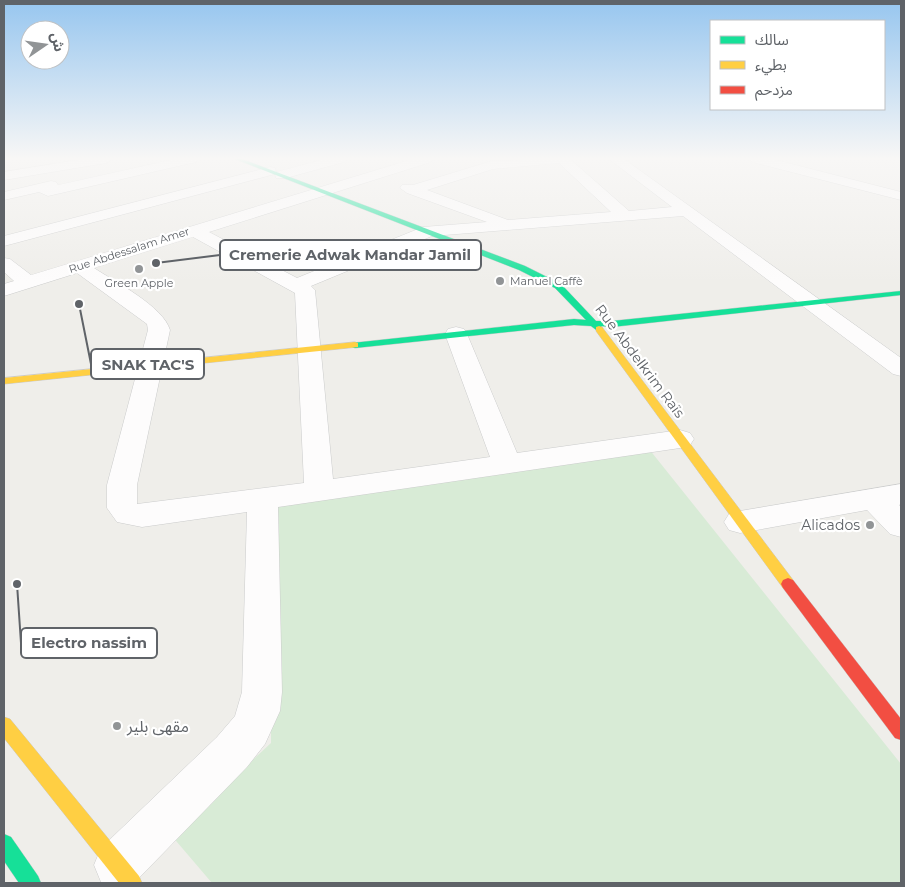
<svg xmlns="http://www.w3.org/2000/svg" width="905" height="887" viewBox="0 0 905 887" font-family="Montserrat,'Noto Sans Arabic',sans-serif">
	<rect width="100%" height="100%" fill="#efeeea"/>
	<polygon fill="#d8ebd6" points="649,449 901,764 901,883 212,883 171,835 271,743 271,502"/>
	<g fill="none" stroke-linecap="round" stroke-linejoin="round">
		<g stroke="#cbcccc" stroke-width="1">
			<g id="street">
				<polygon points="84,159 113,159 106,163 4,180 4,172"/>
				<polygon points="175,159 198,159 196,162 48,196 39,192 4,200 4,192 51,181 56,182 58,185"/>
				<polygon points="325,159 346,159 344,162 286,178 276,178 275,174 4,246 4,236 270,167 275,168 276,172"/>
				<path d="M413,159H433L431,162L209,232L297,278L423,227L487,222L407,193L400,188L402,185H413L492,161L570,159L629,211L672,207L609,159H624L901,358V376L893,374L683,216L432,236L311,286L315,290L333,479L490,457L445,334L448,329L456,327L464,329L467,334L517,453L680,430L690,433L694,439L690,445L680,448L278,507L282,692L280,711L265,744L247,767L135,882H101L94,865L101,848L217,737L235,716L242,692L247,512L142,527L117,522L107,508V485L148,330L147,324L77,273L4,296V284L14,281L4,272V258L10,259L31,275ZM559,163L611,212L508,220L427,190L493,169ZM193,237L295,293L304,483L137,504V485L170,330C163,306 115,282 94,268Z"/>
				<polygon points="750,159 772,159 901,192 901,200 752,162"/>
				<polygon points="901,484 901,504 899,505 901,507 901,537 890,534 867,510 740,533 729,530 724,522 729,514 740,511"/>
			</g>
		</g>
		<g stroke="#cacacb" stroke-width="1">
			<g id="fast">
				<polygon points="235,159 242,159 525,266 561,284 596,321 612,321 901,291 901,295 612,327 601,326 603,329 599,332 591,326 574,325 355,348 352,347 352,343 574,319 586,320 555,288 519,270"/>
				<polygon points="4,834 11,837 38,876 41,883 19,883 4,861"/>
			</g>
		</g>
		<g stroke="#cacacb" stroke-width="1">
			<g id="slow">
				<polygon points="599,326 602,327 793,580 795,584 793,588 788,590 783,588 596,331 596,327"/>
				<polygon points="355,342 358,343 358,347 4,384 4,378"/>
				<polygon points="4,717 10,719 139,876 142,883 119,883 4,738"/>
			</g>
		</g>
		<g stroke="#cacacb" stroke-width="1">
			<polygon id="jam" points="788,578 793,580 901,719 901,740 895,738 783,588 781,584 783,580"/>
		</g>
		<use href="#street" fill="#fdfcfc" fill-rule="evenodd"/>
		<use href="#fast" fill="#16e098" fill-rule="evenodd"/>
		<use href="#slow" fill="#ffcf43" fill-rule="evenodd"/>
		<use href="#jam" fill="#f24e42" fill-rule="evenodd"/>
	</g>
	<linearGradient id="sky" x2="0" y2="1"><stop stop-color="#97c6ef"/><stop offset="0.56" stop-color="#f8f7f6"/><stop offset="1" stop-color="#f8f7f6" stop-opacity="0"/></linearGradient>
	<rect width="905" height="283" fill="url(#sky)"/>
	<g fill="#919496" stroke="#fff" stroke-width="2">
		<circle cx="139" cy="269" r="5"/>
		<circle cx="500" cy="281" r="5"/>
		<circle cx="870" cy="525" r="5"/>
		<circle cx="117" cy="726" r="5"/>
	</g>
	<g text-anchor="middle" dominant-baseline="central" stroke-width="4.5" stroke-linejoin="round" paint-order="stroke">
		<g font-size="11" fill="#5f6368" stroke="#fff">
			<text transform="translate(129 250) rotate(-18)">Rue Abdessalam Amer</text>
		</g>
		<g font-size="11" fill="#5f6368" stroke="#fff" text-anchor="start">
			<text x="510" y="281">Manuel Caffè</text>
			<text x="139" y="283" text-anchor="middle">Green Apple</text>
		</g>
		<g font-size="14" fill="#5f6368" stroke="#fff">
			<text transform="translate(640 361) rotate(53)">Rue Abdelkrim Raïs</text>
		</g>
		<g font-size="14" fill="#5f6368" stroke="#fff" text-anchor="end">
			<text x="860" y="525">Alicados</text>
		</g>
		<g font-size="16" fill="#5f6368" stroke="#fff" text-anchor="start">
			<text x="127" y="726">مقهى بلير</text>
		</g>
	</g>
	<path fill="none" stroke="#5f6368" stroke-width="2" d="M156 263L220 255M79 304L91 364M17 584L21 643"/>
	<g fill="#5f6368" stroke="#fff" stroke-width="2">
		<circle cx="156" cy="263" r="5"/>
		<circle cx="79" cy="304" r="5"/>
		<circle cx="17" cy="584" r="5"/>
	</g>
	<g fill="#fff" stroke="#5f6368" stroke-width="2">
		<rect x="220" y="240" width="261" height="30" rx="5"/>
		<rect x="91" y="349" width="113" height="30" rx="5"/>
		<rect x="21" y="628" width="136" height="30" rx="5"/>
	</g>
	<g font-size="15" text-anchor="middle" font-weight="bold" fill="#5f6368">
		<text x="350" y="260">Cremerie Adwak Mandar Jamil</text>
		<text x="148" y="370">SNAK TAC'S</text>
		<text x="89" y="648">Electro nassim</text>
	</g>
	<rect width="905" height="887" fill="none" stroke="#5f6368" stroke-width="10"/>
	<rect x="710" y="20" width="175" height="90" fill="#ffffff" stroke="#bfc1c3"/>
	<rect x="720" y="36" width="25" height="8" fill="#16e098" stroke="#bfc1c3"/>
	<text x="755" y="45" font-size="15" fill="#5f6368">سالك</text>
	<rect x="720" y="61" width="25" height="8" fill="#ffcf43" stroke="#bfc1c3"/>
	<text x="755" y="70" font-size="15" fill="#5f6368">بطيء</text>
	<rect x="720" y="86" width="25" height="8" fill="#f24e42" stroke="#bfc1c3"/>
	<text x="755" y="95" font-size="15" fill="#5f6368">مزدحم</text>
	<g transform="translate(45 45) rotate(77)"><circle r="24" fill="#ffffff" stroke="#bfc1c3"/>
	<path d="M0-4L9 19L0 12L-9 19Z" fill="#919496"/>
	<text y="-8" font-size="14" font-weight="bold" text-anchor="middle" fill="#5f6368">ش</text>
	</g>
</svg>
